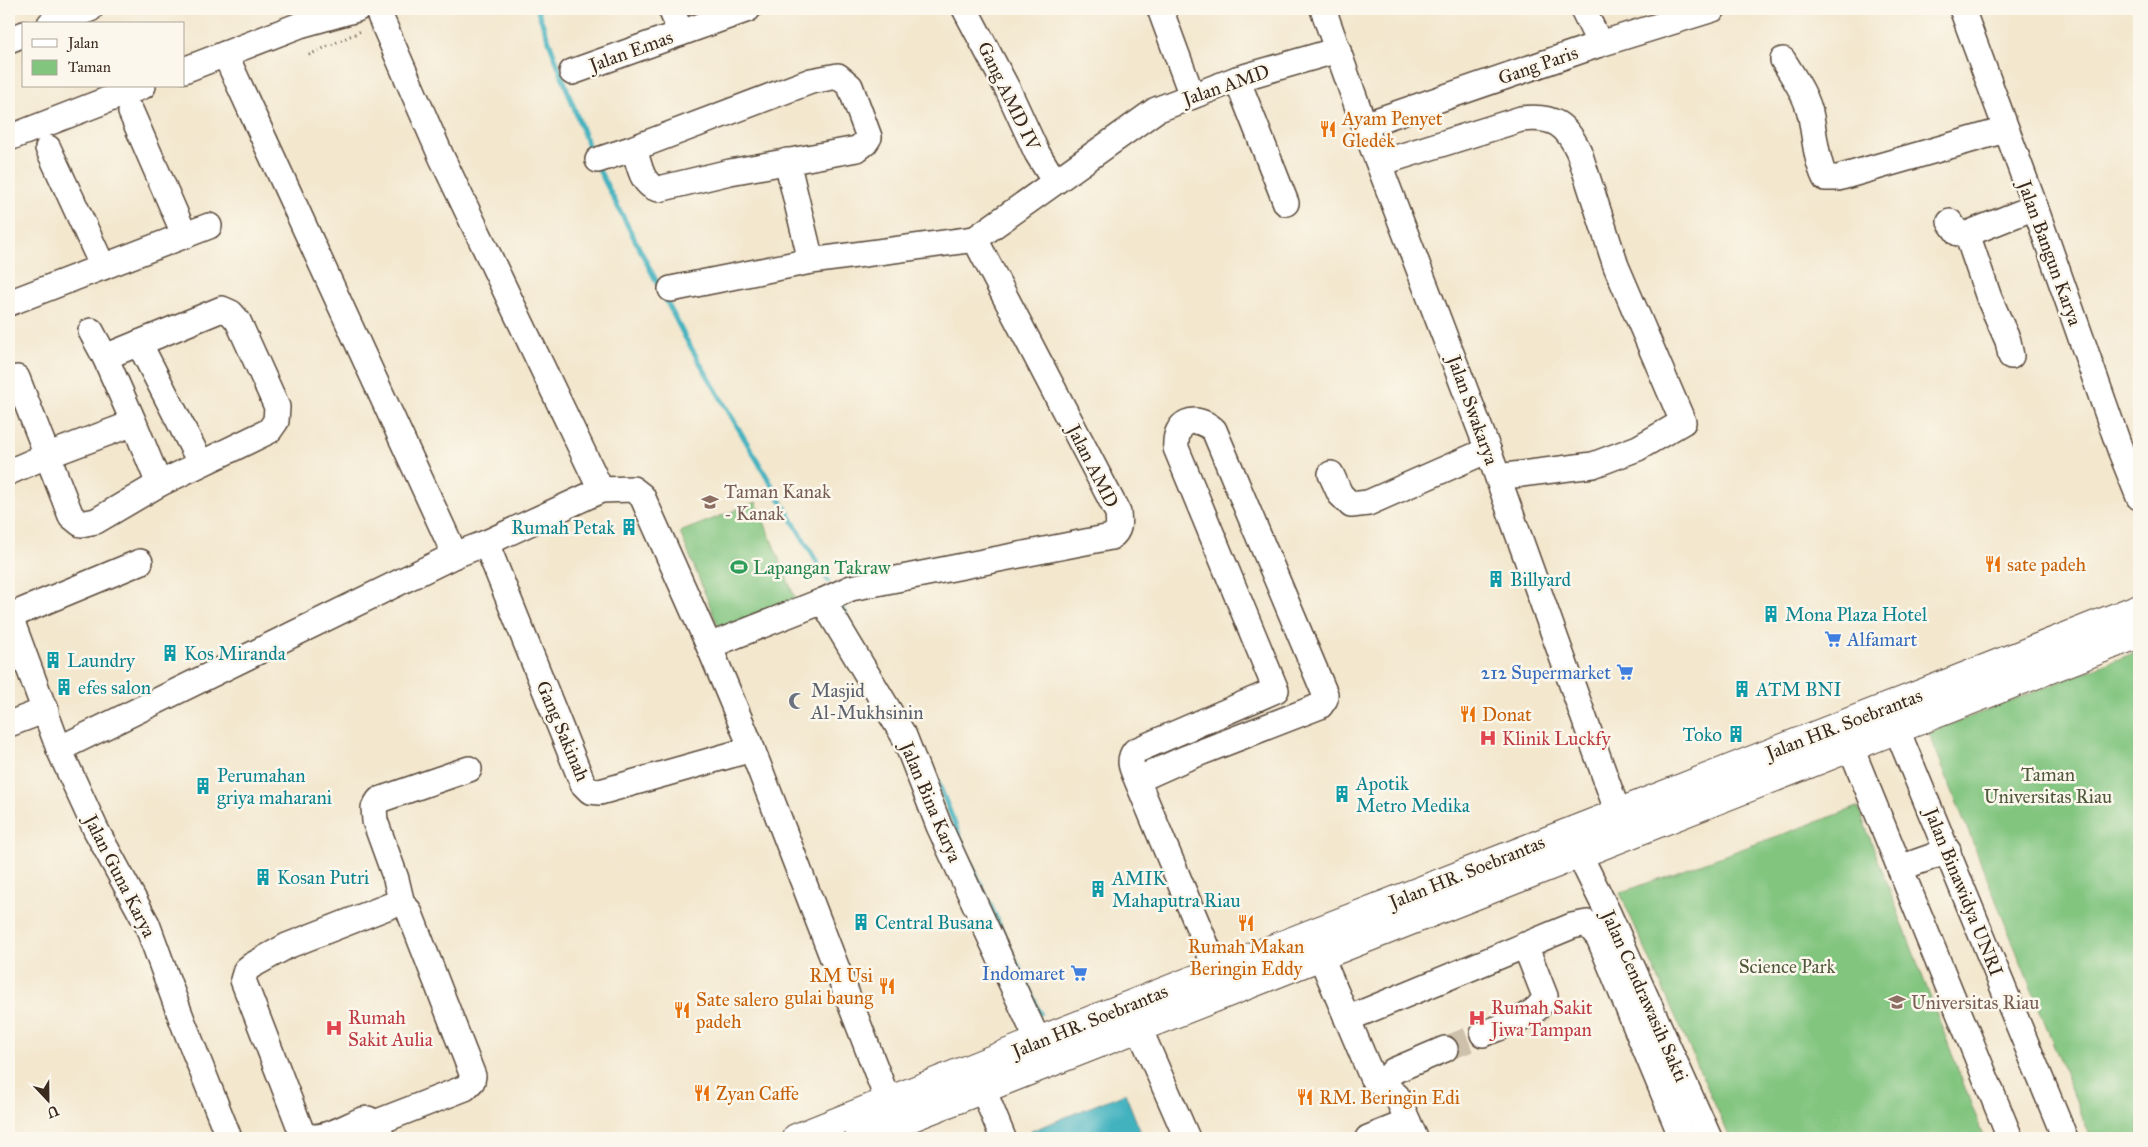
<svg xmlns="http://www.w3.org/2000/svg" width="2148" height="1147" viewBox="0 0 2148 1147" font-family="'IM FELL Great Primer',serif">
	<rect width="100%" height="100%" fill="#fbf7ec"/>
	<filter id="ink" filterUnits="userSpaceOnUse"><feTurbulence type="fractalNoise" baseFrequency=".02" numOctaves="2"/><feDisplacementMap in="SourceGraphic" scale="10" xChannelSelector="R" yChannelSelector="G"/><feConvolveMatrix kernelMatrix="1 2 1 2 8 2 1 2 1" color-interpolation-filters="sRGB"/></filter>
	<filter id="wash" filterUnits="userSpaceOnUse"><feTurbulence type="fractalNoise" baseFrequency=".0096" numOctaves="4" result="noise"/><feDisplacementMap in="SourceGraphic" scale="20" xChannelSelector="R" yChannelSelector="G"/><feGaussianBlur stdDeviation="1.12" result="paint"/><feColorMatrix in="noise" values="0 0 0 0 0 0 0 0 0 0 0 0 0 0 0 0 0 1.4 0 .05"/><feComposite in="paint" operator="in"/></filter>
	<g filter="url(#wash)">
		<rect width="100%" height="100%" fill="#f3e7ce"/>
		<g fill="#81c57f" stroke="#5e784e">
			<polygon points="756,502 797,603 721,633 680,532"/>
			<polygon points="2139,651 2139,1138 2091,1138 1929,733"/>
			<polygon points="1858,807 1984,1138 1730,1138 1620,893"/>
		</g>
		<polygon fill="#43b2bf" stroke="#3f6e6e" points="1125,1093 1141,1133 1129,1138 1034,1138 1031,1131"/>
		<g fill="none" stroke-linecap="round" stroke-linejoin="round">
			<g stroke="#43b2bf" stroke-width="5">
				<polyline points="537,9 592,156"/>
				<polyline points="598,168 686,339 828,581"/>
				<polyline points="842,608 849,621"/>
				<polyline points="924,755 938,782 969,859 1040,1013"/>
			</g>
		</g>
	</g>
	<g filter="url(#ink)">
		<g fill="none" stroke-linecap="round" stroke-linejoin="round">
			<polyline stroke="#cec1ab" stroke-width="25" stroke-dasharray="25 12" stroke-linecap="butt" points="1445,1049 1483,1034"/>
			<g stroke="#574638" stroke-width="28">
				<g id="minor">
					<polyline points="377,9 441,156 601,490"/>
					<polyline points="671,9 681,33"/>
					<polyline points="965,9 1008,90 1037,153 1055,182"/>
					<polyline points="1160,9 1192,96"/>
					<polyline points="1323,9 1364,125 1488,450 1618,813"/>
					<polyline points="1583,9 1600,44"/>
					<polyline points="1962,9 2035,207 2121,452 2139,497"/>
					<polyline points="50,24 90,9"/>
					<polyline points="9,40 24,34"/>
					<polyline points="225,54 455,555"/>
					<path d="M1783,60C1794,78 1807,96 1811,117C1815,138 1816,159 1825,178H1838L2005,130"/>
					<polyline points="184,70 300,25 357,9"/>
					<polyline points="572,72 748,9"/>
					<polyline points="1237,79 1286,203"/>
					<polyline points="131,112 185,236"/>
					<polyline points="1364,125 1600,44 1713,9"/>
					<polyline points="9,138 143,86"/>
					<polyline points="48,148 103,267"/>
					<path d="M598,160L634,148L811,81L838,76L850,86L869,137L865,143L857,149L730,172L659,189C641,186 639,163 634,148"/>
					<polyline points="787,161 811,261"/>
					<path d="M1380,163L1521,119C1553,115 1566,124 1579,152L1616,266L1683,422L1638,448L1593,465L1498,477"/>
					<polyline points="1950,222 1958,233 1967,234 2035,207"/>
					<polyline points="1967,234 1989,298 2008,341 2011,356"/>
					<polyline points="671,289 811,261 975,239 1156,110 1237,79 1338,50"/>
					<polyline points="9,303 209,226"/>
					<polyline points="91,331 105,357"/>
					<polyline points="139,343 200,462"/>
					<polyline points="17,378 71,516 81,524 96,521 159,484"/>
					<polyline points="9,472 46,456 134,423 159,484 269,431 276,421 277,407 238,321 231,313 222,309 105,357 134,423"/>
					<polyline points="1331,474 1340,494 1351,505 1368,503 1488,450"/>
					<polyline points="486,543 583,784 590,791 600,792 752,749"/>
					<path d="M823,601L851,588L1111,537C1120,530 1119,524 1118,513L975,239"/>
					<polyline points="9,614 59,749 96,830 147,924 182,1020 229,1138"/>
					<polyline points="10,616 140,562"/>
					<polyline points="709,646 823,601 904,736 939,826 1038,1041"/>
					<polyline points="9,724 46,710"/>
					<polyline points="1897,730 2065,1138"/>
					<polyline points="1851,748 2010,1138"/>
					<polyline points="59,749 455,555 486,543 601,490 633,489 642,496 709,646 752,749 888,1101"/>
					<path d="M1137,780L1184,759L1320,706L1325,699V694L1214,430C1195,413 1174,421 1176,448L1276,690L1135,751C1127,761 1133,770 1137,780L1217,971"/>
					<polyline points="1579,854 1608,913 1709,1138"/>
					<polyline points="1900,868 1948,851"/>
					<polyline points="402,904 396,879 375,821 374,808 379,800 469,769"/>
					<polyline points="1321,957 1372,1077 1397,1096 1415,1138"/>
					<polyline points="1347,1019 1572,926 1587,923 1599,938 1682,1138"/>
					<polyline points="1139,1028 1187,1138"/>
					<path d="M1483,1034C1502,1026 1539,1017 1545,996L1525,945"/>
					<polyline points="1383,1085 1393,1071 1445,1049"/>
					<polyline points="983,1089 1003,1138"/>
					<path d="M375,1123L465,1088L472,1081L473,1076L409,911L402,904L397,903L287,946L251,966L246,970L243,980L302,1133C318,1145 346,1126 362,1120L368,1119L375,1123L382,1138"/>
					<polyline points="1368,1138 1408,1122"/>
				</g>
			</g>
			<g stroke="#574638" stroke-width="30">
				<g id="major">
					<polyline points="796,1138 1038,1041 2139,608"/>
					<polyline points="859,1138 2139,634"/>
				</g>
			</g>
			<polyline stroke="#574638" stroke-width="3" stroke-dasharray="1 4" stroke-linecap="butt" points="309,55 361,31"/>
			<use href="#minor" stroke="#fff" stroke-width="25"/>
			<use href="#major" stroke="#fff" stroke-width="28"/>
		</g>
	</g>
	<defs>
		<g id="restaurant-bare" transform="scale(1.35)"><path d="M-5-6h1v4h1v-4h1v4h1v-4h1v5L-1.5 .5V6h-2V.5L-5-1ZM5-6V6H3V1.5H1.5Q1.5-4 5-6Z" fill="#e8710a" stroke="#fbf7ec" stroke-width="2.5" paint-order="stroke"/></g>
		<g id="school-bare" transform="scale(1.35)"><path d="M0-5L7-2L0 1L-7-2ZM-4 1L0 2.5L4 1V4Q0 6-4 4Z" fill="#8d6e63" stroke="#fbf7ec" stroke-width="2.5" paint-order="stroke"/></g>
		<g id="building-bare" transform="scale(1.35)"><path d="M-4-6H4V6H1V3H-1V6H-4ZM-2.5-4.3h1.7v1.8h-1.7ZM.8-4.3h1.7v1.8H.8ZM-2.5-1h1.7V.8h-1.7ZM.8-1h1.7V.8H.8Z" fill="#0f9aa8" stroke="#fbf7ec" stroke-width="2.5" paint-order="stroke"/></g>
		<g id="stadium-bare" transform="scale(1.35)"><path d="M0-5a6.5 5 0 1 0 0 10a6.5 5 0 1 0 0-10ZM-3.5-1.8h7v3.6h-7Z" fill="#2e9e5b" stroke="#fbf7ec" stroke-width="2.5" paint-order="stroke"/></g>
		<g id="supermarket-bare" transform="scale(1.35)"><path d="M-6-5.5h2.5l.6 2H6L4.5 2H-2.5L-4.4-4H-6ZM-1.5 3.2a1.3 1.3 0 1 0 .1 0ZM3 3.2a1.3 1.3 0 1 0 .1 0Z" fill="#3f7fe0" stroke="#fbf7ec" stroke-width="2.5" paint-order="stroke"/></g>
		<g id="mosque-bare" transform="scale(1.35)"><path d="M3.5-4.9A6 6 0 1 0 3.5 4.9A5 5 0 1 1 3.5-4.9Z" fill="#6b7280" stroke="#fbf7ec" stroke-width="2.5" paint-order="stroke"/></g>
		<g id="hospital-bare" transform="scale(1.35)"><path d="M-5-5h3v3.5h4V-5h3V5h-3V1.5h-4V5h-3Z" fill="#e0444e" stroke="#fbf7ec" stroke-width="2.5" paint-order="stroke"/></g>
		<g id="university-bare" transform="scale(1.35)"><path d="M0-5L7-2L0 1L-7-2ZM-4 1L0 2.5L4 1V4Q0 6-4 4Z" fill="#8d6e63" stroke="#fbf7ec" stroke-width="2.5" paint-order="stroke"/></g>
	</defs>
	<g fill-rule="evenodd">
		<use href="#restaurant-bare" x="1328" y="129"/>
		<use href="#school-bare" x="710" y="502"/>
		<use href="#building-bare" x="629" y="527"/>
		<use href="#restaurant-bare" x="1993" y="564"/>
		<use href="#stadium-bare" x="739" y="567"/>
		<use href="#building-bare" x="1496" y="579"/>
		<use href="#building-bare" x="1771" y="614"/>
		<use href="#supermarket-bare" x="1833" y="639"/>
		<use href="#building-bare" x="170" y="653"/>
		<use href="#building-bare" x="53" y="660"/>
		<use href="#supermarket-bare" x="1625" y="672"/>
		<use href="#building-bare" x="64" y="687"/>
		<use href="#building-bare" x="1742" y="689"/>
		<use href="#mosque-bare" x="797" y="701"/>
		<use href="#restaurant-bare" x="1468" y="714"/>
		<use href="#building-bare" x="1736" y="734"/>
		<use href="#hospital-bare" x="1488" y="738"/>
		<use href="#building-bare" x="203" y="786"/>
		<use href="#building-bare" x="1342" y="794"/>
		<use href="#building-bare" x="263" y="877"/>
		<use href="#building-bare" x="1098" y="889"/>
		<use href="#building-bare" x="861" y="922"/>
		<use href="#restaurant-bare" x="1246" y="923"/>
		<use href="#supermarket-bare" x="1079" y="973"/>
		<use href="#restaurant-bare" x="887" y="986"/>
		<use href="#university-bare" x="1897" y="1002"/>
		<use href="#restaurant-bare" x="682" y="1010"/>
		<use href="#hospital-bare" x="1477" y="1018"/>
		<use href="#hospital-bare" x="334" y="1028"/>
		<use href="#restaurant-bare" x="702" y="1093"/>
		<use href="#restaurant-bare" x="1305" y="1097"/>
	</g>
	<g text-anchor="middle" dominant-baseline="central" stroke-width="5" stroke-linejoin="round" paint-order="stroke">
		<g font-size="19" fill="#3b2a1e" stroke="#fbf7ec">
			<text transform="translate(631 51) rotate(-20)">Jalan Emas</text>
			<text transform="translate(1538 65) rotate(-19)">Gang Paris</text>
			<text transform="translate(1226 85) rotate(-19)">Jalan AMD</text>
			<text transform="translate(1009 96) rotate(64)">Gang AMD IV</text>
			<text transform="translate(2050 253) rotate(70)">Jalan Bangun Karya</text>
			<text transform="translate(1473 410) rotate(70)">Jalan Swakarya</text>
			<text transform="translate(1093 466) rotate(63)">Jalan AMD</text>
			<text transform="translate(1844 724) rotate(-21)">Jalan HR. Soebrantas</text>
			<text transform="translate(563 731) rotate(67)">Gang Sakinah</text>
			<text transform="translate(931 802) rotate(67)">Jalan Bina Karya</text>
			<text transform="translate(1467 872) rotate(-22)">Jalan HR. Soebrantas</text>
			<text transform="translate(120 876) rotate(63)">Jalan Guna Karya</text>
			<text transform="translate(1964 892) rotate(68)">Jalan Binawidya UNRI</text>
			<text transform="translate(1645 996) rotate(66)">Jalan Cendrawasih Sakti</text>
			<text transform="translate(1090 1021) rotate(-22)">Jalan HR. Soebrantas</text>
		</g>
		<g font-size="19" fill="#c56008" stroke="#fbf7ec" text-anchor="start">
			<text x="1342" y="118">Ayam Penyet<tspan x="1342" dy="22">Gledek</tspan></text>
			<text x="2007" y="564">sate padeh</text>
			<text x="1482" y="714">Donat</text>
			<text x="1246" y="946" text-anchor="middle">Rumah Makan<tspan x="1246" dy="22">Beringin Eddy</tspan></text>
			<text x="873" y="975" text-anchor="end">RM Usi<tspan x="873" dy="22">gulai baung</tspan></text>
			<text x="696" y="999">Sate salero<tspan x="696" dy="22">padeh</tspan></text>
			<text x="716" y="1093">Zyan Caffe</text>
			<text x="1319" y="1097">RM. Beringin Edi</text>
		</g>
		<g font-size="19" fill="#785e54" stroke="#fbf7ec" text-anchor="start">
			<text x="724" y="491">Taman Kanak<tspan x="724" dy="22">- Kanak</tspan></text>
			<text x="1911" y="1002">Universitas Riau</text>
		</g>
		<g font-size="19" fill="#0d838f" stroke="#fbf7ec" text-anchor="start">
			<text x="615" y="527" text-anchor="end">Rumah Petak</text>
			<text x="1510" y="579">Billyard</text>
			<text x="1785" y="614">Mona Plaza Hotel</text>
			<text x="184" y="653">Kos Miranda</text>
			<text x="67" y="660">Laundry</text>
			<text x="78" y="687">efes salon</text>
			<text x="1756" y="689">ATM BNI</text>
			<text x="1722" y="734" text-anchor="end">Toko</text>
			<text x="217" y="775">Perumahan<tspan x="217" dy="22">griya maharani</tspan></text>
			<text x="1356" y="783">Apotik<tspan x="1356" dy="22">Metro Medika</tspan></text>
			<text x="277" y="877">Kosan Putri</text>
			<text x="1112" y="878">AMIK<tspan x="1112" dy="22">Mahaputra Riau</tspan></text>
			<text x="875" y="922">Central Busana</text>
		</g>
		<g font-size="19" fill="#27864d" stroke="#fbf7ec" text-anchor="start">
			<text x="753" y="567">Lapangan Takraw</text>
		</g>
		<g font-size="19" fill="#366cbe" stroke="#fbf7ec" text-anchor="end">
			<text x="1847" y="639" text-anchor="start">Alfamart</text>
			<text x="1611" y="672">212 Supermarket</text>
			<text x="1065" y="973">Indomaret</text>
		</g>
		<g font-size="19" fill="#5b616d" stroke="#fbf7ec" text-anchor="start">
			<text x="811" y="690">Masjid<tspan x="811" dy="22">Al-Mukhsinin</tspan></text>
		</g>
		<g font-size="19" fill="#be3a42" stroke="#fbf7ec" text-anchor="start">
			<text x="1502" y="738">Klinik Luckfy</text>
			<text x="1491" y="1007">Rumah Sakit<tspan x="1491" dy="22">Jiwa Tampan</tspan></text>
			<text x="348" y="1017">Rumah<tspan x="348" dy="22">Sakit Aulia</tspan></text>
		</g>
		<g font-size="19" fill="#50583b" stroke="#fbf7ec">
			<text x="2048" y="774">Taman<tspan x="2048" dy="22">Universitas Riau</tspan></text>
			<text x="1787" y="966">Science Park</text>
		</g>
	</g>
	<rect width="2148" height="1147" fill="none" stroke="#fbf7ec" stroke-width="30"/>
	<rect x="22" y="22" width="162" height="65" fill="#fbf7ec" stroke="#aea59a"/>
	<rect x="32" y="39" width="25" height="8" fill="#ffffff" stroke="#aea59a"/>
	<text x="68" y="48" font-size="15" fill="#3b2a1e">Jalan</text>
	<rect x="32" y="60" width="25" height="15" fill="#81c57f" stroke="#aea59a"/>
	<text x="68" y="72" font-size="15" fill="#3b2a1e">Taman</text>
	<g transform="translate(48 1100) rotate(158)" stroke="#fbf7ec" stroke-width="4" paint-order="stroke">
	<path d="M0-4L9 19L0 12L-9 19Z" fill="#3b2a1e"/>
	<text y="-8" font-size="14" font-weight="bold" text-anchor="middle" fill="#3b2a1e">U</text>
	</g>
</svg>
